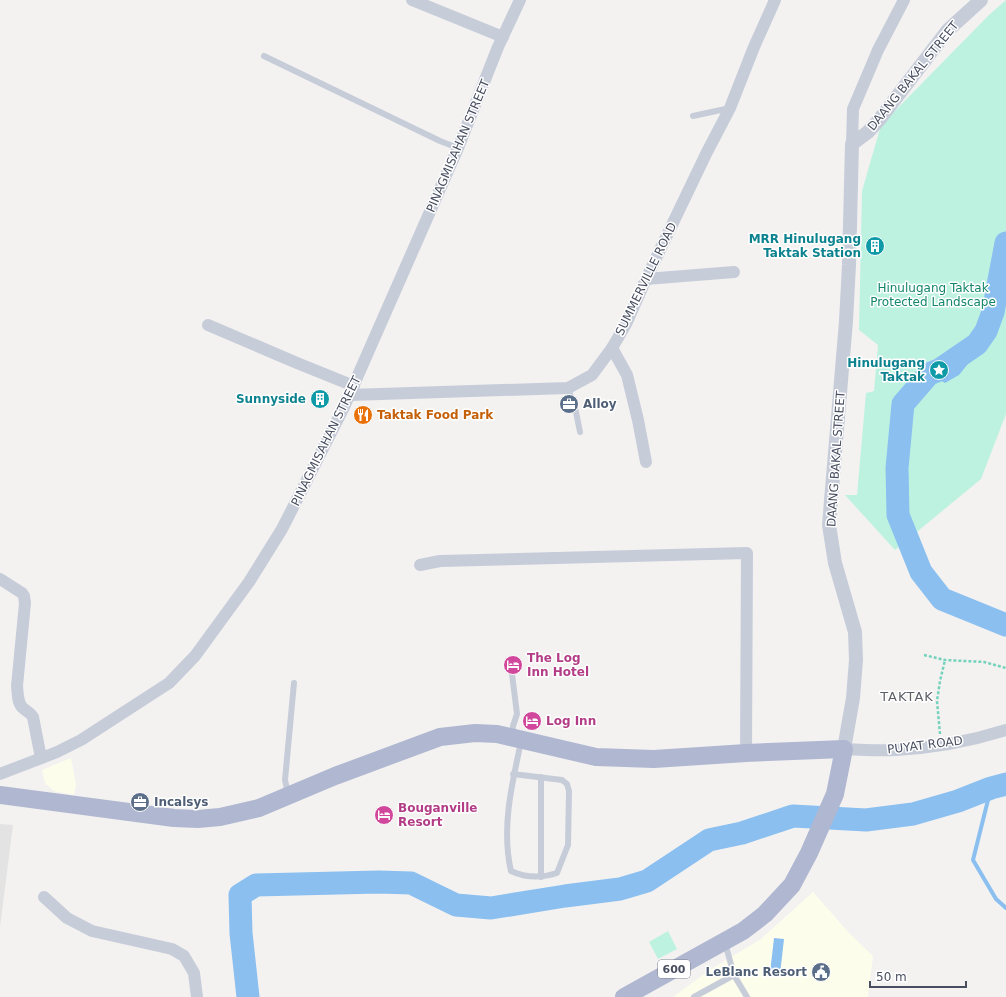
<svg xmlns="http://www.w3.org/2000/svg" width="1006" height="997" viewBox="0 0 1006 997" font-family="'DejaVu Sans',sans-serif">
	<rect width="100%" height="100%" fill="#f3f2f1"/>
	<g fill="#fdfdeb">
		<polygon points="71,758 76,785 74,795 54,791 45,783 42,770"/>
		<polygon points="813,892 850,934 873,956 868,997 673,997 708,971 761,939"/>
	</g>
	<polygon fill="#e4e3e3" points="0,824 13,825 0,927"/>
	<g fill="#bef2e0">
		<polygon points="1006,0 1006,414 981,479 895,550 845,495 857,495 866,393 874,391 878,345 859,330 862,191 881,125 989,15"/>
		<polygon points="668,931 677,949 658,959 649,942"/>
	</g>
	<g fill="#8abff0">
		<polygon points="993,312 991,335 959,375 945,383 929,374 925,364 940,358 948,352 962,348 971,342 983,329"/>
		<polygon points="774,938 784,939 780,974 770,973"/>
	</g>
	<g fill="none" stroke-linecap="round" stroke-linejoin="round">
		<polyline stroke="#8abff0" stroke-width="4" points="991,788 973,860 996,899 1006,908"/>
		<g stroke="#8abff0" stroke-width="23">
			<polyline points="1006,243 993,312 986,331 977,344 939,370 929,374 903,404 897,468 898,515 921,572 942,599 1006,625"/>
			<polyline points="248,997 241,933 240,895 256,885 379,882 411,883 456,905 491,908 565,896 620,889 647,881 709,840 742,833 793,816 866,820 913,814 958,801 991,788 1006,784"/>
		</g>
		<g stroke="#75d2bd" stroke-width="2.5" stroke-dasharray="3 2" stroke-linecap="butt">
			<polyline points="924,655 945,660 984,662 1006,668"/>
			<polyline points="940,734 937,701 940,681 945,660"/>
		</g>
		<g stroke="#c7ccd9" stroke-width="6">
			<polyline points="264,56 440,141 458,148"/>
			<polyline points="693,116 730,108"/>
			<polyline points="568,388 576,412 580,432"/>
			<polyline points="512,736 513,726 517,714 512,674"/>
			<path d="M513,774L562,780L567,784L569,791L568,845L557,873C542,878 526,878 511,871C501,829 512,783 521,742"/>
			<polyline points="541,777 541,877"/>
			<polyline points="288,794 285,780 294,683"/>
			<polyline points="725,943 734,975 747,997"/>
			<polyline points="694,997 734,975"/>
		</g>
		<g stroke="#c7ccd9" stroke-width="12">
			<polyline points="412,0 503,37"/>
			<polyline points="852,144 853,109 878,50 904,0"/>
			<polyline points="646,279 734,272"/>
			<polyline points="208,325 297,363 354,386"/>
			<polyline points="612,348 627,375 638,420 646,462"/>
			<polyline points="350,395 568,388 592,375 612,348 626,324 646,279 707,152 730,108 754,47 775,0"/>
			<polyline points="420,565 440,561 747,553 746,753"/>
			<path d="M0,579L22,593L24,596L25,603L17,686C18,693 17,703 23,708C27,712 30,712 33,717L41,758"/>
			<path d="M844,749C861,750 879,751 896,750C933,748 971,741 1006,730"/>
			<polyline points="0,774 57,752 81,740 169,683 195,656 249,582 282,529 344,407 458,148 498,47 520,0"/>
			<polyline points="44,897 67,918 92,931 172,949 184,956 194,973 197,997"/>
		</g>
		<polyline stroke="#c7ccd9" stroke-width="14" points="844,749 853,698 856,660 855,632 835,563 829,525 846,321 849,265 852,144 868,132 879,120 948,30 981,0"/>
		<polyline stroke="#b0b7d0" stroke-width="18" points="0,795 174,818 198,819 220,817 259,808 335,776 440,737 475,733 497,734 596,757 654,759 746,753 844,749 835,794 809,853 792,885 765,914 743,931 624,997"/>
	</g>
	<defs>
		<g id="building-disc" transform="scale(1)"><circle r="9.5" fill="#0f9aa8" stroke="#fff"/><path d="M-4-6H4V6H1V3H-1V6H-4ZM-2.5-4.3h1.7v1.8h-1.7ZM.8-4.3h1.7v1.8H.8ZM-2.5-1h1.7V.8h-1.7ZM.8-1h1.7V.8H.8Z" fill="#fff"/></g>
		<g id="sight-disc" transform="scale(1)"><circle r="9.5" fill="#0f9aa8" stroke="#fff"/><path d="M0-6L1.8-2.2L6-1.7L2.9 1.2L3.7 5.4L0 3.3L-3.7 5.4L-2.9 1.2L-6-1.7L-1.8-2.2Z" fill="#fff"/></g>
		<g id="office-disc" transform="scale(1)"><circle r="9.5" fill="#5c6f8a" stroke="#fff"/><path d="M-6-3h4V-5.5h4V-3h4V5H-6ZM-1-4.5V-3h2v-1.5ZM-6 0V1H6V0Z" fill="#fff"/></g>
		<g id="restaurant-disc" transform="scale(1)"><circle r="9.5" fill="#e8710a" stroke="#fff"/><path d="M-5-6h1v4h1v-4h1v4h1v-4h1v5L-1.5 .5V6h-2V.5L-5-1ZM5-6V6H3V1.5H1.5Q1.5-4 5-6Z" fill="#fff"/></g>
		<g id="hotel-disc" transform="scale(1)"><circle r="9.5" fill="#d1479c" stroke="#fff"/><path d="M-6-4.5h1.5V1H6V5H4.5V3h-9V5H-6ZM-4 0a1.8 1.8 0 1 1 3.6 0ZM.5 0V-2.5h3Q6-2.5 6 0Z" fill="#fff"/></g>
		<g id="civic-disc" transform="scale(1)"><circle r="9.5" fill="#5c6f8a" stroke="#fff"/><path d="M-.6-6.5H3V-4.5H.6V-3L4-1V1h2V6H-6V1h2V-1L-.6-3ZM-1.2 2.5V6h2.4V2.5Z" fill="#fff"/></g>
	</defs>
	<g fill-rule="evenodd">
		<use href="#building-disc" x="875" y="246"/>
		<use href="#sight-disc" x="939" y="370"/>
		<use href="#building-disc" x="320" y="399"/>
		<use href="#office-disc" x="569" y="404"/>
		<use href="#restaurant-disc" x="363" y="415"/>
		<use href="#hotel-disc" x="513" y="665"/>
		<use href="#hotel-disc" x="532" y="721"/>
		<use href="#office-disc" x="140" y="802"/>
		<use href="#hotel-disc" x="384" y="815"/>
		<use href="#civic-disc" x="821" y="972"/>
	</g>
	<g text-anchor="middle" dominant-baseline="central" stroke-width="3" stroke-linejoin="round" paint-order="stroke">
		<rect fill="#fff" stroke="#7f8390" stroke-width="1" x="658" y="960" width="32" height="18" rx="3"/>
		<g font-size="11" font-weight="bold" fill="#484e60">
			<text x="674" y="969">600</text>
		</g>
		<g font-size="12" fill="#484e60" stroke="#fff">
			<text transform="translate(913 76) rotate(-51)">DAANG BAKAL STREET</text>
			<text transform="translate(458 146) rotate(-67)">PINAGMISAHAN STREET</text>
			<text transform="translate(646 279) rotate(-64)">SUMMERVILLE ROAD</text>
			<text transform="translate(326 441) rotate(-64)">PINAGMISAHAN STREET</text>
			<text transform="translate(836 459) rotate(-86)">DAANG BAKAL STREET</text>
			<text transform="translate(925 745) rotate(-7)">PUYAT ROAD</text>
		</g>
		<g font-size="12" font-weight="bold" fill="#0d838f" stroke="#fff" text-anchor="end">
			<text x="861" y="239">MRR Hinulugang<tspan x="861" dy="14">Taktak Station</tspan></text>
			<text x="925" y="363">Hinulugang<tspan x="925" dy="14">Taktak</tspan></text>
			<text x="306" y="399">Sunnyside</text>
		</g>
		<g font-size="12" fill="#13866c" stroke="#fff">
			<text x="933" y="288">Hinulugang Taktak<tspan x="933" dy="14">Protected Landscape</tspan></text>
		</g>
		<g font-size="12" font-weight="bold" fill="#4e5e75" stroke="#fff" text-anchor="start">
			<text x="583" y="404">Alloy</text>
			<text x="154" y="802">Incalsys</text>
			<text x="807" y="972" text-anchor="end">LeBlanc Resort</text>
		</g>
		<g font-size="12" font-weight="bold" fill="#c56008" stroke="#fff" text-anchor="start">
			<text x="377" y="415">Taktak Food Park</text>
		</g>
		<g font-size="12" font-weight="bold" fill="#b23c85" stroke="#fff" text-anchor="start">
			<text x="527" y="658">The Log<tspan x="527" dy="14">Inn Hotel</tspan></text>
			<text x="546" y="721">Log Inn</text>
			<text x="398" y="808">Bouganville<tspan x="398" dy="14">Resort</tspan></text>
		</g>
		<g font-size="13" letter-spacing="1" fill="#5d5f66" stroke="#fff">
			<text x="907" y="696">TAKTAK</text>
		</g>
	</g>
	<path d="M870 981v6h96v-6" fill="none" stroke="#484e60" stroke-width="2"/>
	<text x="876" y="981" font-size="12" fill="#484e60" stroke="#ffffff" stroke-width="3" paint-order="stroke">50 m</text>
</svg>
